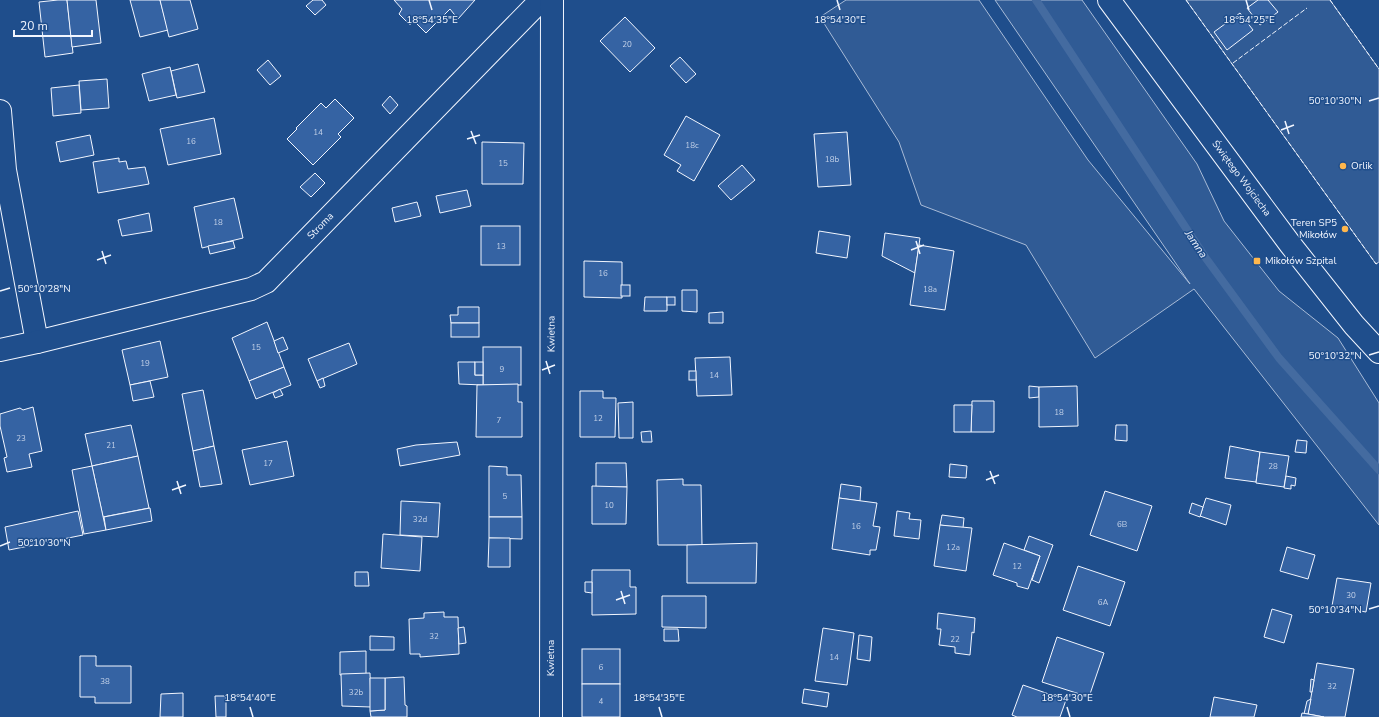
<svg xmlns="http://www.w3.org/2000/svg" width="1379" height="717" viewBox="0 0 1379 717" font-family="'Nunito Sans',sans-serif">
	<rect width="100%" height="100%" fill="#1f4e8c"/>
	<g fill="#305b95" stroke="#a8bbd7">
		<polygon points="846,0 979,0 1088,160 1190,284 995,0 1082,0 1197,164 1224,221 1279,291 1338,338 1379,403 1379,525 1194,289 1095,358 1026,245 921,205 899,142 820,17"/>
		<polygon points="1186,0 1330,0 1379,69 1379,262 1376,264"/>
	</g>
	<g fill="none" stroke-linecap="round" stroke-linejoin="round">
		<polyline stroke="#446ba0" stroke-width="8" points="1036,0 1205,257 1279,358 1379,470"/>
	</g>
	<g fill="#3563a3" stroke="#f2f6ff">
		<polygon points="58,0 67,0 73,53 45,57 39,2"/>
		<polygon points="67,0 96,0 101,43 72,47"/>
		<polygon points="130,0 160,0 168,30 140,37"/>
		<polygon points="160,0 190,0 198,29 169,37"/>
		<polygon points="313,0 322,0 326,5 315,15 306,6"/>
		<polygon points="394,0 475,0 458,19 450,9 426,33 414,21 410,25 399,14 402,9"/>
		<polygon points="1258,0 1268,0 1278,12 1260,25 1247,8"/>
		<polygon points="1240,13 1253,30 1227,50 1214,32"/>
		<polygon points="625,17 655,48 630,72 600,41"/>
		<polygon points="680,57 696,74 686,83 670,66"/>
		<polygon points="268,60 281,76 270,85 257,70"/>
		<polygon points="198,64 205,92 177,98 171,71"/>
		<polygon points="170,67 176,95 149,101 142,74"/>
		<polygon points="107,79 109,108 81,110 79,81"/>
		<polygon points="79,85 81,113 53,116 51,88"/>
		<polygon points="390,96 398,105 390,114 382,105"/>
		<polygon points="335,99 354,118 338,134 341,137 313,165 287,139 297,129 296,128 321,103 326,108"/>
		<polygon points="686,116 720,135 694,181 677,171 681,165 664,155"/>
		<polygon points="214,118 221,154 168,165 160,129"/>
		<polygon points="847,132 851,185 818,187 814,134"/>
		<polygon points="90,135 94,155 60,162 56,142"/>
		<polygon points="482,142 524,143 523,184 482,184"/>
		<polygon points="119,158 119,162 126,161 128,169 145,167 149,184 98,193 93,162"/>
		<polygon points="742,165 755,180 731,200 718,186"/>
		<polygon points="315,173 325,183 311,197 300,187"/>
		<polygon points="467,190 471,206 440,213 436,196"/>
		<polygon points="234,198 243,238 202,248 194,207"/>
		<polygon points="417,202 421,216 395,222 392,208"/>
		<polygon points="149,213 152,231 122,236 118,220"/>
		<rect x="481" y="226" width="39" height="39"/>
		<polygon points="819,231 850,236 847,258 816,253"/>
		<polygon points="885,233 920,238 915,273 882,256"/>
		<polygon points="233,241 235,248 210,254 208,246"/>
		<polygon points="919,245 954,251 945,310 910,305"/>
		<polygon points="584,261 622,262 622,298 584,297"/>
		<rect x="621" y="285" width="9" height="11"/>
		<polygon points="682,290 697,290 697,312 682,311"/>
		<polygon points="645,297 667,297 667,311 644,311"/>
		<rect x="667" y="297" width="8" height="8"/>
		<polygon points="458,307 479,307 479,323 451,323 450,315 458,315"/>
		<polygon points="723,312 723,323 709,323 709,313"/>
		<polygon points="267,322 284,367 249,381 232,338"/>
		<rect x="451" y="323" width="28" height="14"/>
		<polygon points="283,337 288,349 278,353 274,341"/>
		<polygon points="160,341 168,377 130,385 122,350"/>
		<polygon points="349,343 357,364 317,381 308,359"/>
		<rect x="483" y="347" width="38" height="38"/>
		<polygon points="730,357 732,395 697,396 695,358"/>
		<polygon points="458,362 475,362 475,375 483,375 483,385 459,384"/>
		<rect x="475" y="362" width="8" height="13"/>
		<polygon points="284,367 291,385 256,399 249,381"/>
		<rect x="689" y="371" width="7" height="9"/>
		<polygon points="323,378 325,386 320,388 317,381"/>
		<polygon points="150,381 154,397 133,401 130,385"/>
		<polygon points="518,384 518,402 522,402 522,437 476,437 477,385"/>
		<polygon points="1029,386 1039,387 1039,397 1029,398"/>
		<polygon points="1077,386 1078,426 1039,427 1039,387"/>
		<polygon points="280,389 283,395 275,398 273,393"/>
		<polygon points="203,390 214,446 193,451 182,394"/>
		<polygon points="580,391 603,391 603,398 616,398 615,437 580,437"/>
		<polygon points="972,401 994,401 994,432 971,432"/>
		<polygon points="633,402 633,438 619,438 618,403"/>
		<polygon points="954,405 972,405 971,432 954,432"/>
		<polygon points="33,407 42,451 29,454 32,467 7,472 4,458 7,457 0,426 0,414 20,408 23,410"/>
		<polygon points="131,425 138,456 92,466 85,434"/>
		<polygon points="1116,425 1127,425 1127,441 1115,440"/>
		<polygon points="651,431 652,442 642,442 641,432"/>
		<polygon points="1297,440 1307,441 1306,453 1295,452"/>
		<polygon points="287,441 294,476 250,485 242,450"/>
		<polygon points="457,442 460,455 400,466 397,449 416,445"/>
		<polygon points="214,446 222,484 200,487 193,451"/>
		<polygon points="1230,446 1260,452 1256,482 1225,478"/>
		<polygon points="1260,452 1289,456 1284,487 1256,483"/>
		<polygon points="138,456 149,508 103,517 92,466"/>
		<polygon points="596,463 626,463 627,487 596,487"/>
		<polygon points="950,464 967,466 966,478 949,477"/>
		<polygon points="92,466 106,530 84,534 72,470"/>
		<polygon points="489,466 507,467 507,475 521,475 522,517 489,517"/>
		<polygon points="1286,476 1296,478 1295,486 1291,485 1291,489 1284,488"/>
		<polygon points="683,479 683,485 701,485 702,545 658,545 657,480"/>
		<polygon points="841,484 861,487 860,501 839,498"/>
		<polygon points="592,486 627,487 626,524 592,524"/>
		<polygon points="1105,491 1152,506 1137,551 1090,535"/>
		<polygon points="839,498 877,503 873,526 880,527 876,550 870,550 870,555 832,549"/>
		<polygon points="1206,498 1231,505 1226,525 1200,516"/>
		<polygon points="401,501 440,503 438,537 400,535"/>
		<polygon points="1192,503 1203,507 1200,517 1189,513"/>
		<polygon points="150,508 152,521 106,530 104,517"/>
		<polygon points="78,511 83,535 9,550 5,527"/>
		<polygon points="897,511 910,513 909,519 921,520 919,539 894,536"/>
		<polygon points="942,515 964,518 963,528 940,525"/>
		<polygon points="489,517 522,517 522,539 489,538"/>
		<polygon points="940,525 972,528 966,571 934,566"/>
		<polygon points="383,534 422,537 420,571 381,568"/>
		<polygon points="1029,536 1053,545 1039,583 1032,580 1040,556 1024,550"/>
		<polygon points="489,538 510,538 510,567 488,567"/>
		<polygon points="757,543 756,583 687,583 687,545"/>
		<polygon points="1004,543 1040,556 1028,589 1017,586 1017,583 993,575"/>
		<polygon points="1287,547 1315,555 1308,579 1280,571"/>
		<polygon points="1078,566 1125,582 1110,626 1063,610"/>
		<polygon points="592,570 630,570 630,587 636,587 636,614 592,615"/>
		<polygon points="355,572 368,572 369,586 355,586"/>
		<polygon points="1337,578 1371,583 1366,612 1332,606"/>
		<polygon points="585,582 592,582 592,593 585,592"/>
		<polygon points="662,596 706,596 706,628 662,627"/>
		<polygon points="1272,609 1292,615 1284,643 1264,637"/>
		<polygon points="444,612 444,617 458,617 459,654 420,657 420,654 410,654 409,619 424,618 424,613"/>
		<polygon points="938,613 975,618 974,633 972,632 970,655 955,653 955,647 939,645 941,629 937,629"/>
		<polygon points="464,627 466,643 459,644 458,628"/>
		<polygon points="823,628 854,633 847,685 815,681"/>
		<polygon points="664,629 678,629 679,641 664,641"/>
		<polygon points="859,635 872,637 870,661 857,659"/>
		<polygon points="370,636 394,637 394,650 370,650"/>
		<polygon points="1057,637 1104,653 1089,697 1042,682"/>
		<rect x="582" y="649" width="38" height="35"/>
		<polygon points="366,651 366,674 340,675 340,652"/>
		<polygon points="80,656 96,656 96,666 131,666 131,703 95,703 95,697 80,697"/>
		<polygon points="1317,663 1354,669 1345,717 1324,717 1308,714"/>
		<polygon points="370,673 371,707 342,706 341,674"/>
		<polygon points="404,677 405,705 407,706 407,717 371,717 370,711 385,710 385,678"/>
		<polygon points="370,678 385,678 385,710 370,711"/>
		<polygon points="1311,679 1314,680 1312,692 1310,692"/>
		<rect x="582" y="684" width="38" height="33"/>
		<polygon points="1023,685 1066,700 1060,717 1017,717 1012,715"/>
		<polygon points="804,689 829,693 827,707 802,703"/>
		<polygon points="183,693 183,717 160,717 161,694"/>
		<polygon points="215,696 226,696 226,717 216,717"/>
		<polygon points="1214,697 1257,705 1254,717 1210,717"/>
		<polygon points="1311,699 1308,714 1304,714 1307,701"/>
		<polygon points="1302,713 1308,714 1324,717 1301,717"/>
	</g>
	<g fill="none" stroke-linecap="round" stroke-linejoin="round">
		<g stroke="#f2f6ff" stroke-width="24">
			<g id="minor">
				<polyline points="0,111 5,170 37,342"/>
				<path id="s1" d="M0,350L37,342L251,289L266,282L541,0"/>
				<path id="s2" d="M551,717L552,0"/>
			</g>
		</g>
		<g stroke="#f2f6ff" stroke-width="24">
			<g id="tertiary">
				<path id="s3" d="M1109,0L1290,244L1354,325L1379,352"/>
			</g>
		</g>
		<use href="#minor" stroke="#1f4e8c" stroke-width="22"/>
		<use href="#tertiary" stroke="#1f4e8c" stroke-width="22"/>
		<g stroke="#f2f6ff" stroke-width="1" stroke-dasharray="5 2" stroke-linecap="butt">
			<polyline points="1186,0 1376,264 1379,262"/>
			<polyline points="1330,0 1379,69"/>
			<polyline points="1233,63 1307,8"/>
		</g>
	</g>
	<path fill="none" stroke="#f2f6ff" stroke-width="1.5" d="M429,0L432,10M837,0L840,10M1246,0L1249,10M1369,101L1379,98M1285,121L1289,134M1281,130L1294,125M471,131L476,144M467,139L480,135M916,241L920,254M911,250L924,245M102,251L106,264M97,260L111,255M0,291L10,288M1369,355L1379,352M546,361L550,374M542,370L555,365M990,471L995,484M986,480L999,475M177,481L181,494M172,490L186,485M0,546L10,542M621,591L625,604M616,600L630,595M1369,609L1379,606M250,707L253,717M659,707L662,717M1067,707L1070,717"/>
	<g fill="#ffb74d" stroke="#1f4e8c" stroke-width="1.5">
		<circle cx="1343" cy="166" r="4"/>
		<circle cx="1345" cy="229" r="4"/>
		<rect x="1253" y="257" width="8" height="8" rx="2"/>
	</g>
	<g text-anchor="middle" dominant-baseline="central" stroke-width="3" stroke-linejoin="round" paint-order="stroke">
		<g font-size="8" fill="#c3d1e8">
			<text x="627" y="44">20</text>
			<text x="318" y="132">14</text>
			<text x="191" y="141">16</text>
			<text x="692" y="145">18c</text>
			<text x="832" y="159">18b</text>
			<text x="503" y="163">15</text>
			<text x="218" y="222">18</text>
			<text x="501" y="246">13</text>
			<text x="603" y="273">16</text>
			<text x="930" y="289">18a</text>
			<text x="256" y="347">15</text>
			<text x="145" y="363">19</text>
			<text x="502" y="369">9</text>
			<text x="714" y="375">14</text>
			<text x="1059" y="412">18</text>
			<text x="598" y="418">12</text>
			<text x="499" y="420">7</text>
			<text x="21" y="438">23</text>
			<text x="111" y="445">21</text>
			<text x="268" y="463">17</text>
			<text x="1273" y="466">28</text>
			<text x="505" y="496">5</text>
			<text x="609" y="505">10</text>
			<text x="420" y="519">32d</text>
			<text x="1122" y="524">6B</text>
			<text x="856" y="526">16</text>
			<text x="953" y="547">12a</text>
			<text x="1017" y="566">12</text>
			<text x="1351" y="595">30</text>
			<text x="1103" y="602">6A</text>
			<text x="434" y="636">32</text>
			<text x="955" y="639">22</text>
			<text x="834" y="657">14</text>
			<text x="601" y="667">6</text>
			<text x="105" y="681">38</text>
			<text x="1332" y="686">32</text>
			<text x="356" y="692">32b</text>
			<text x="601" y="701">4</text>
		</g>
		<g font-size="10" fill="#f2f6ff" stroke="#1f4e8c" text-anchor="start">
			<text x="1351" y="166">Orlik</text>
			<text x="1337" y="223" text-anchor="end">Teren SP5<tspan x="1337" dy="12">Mikołów</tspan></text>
			<text x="1265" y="261">Mikołów Szpital</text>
		</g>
		<g font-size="10" fill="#f2f6ff" stroke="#1f4e8c">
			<text stroke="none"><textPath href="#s3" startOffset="222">Świętego Wojciecha</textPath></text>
			<text stroke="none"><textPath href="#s1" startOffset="353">Stroma</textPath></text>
			<text stroke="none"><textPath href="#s2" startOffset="383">Kwietna</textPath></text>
			<text stroke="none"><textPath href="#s2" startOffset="59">Kwietna</textPath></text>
		</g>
		<g font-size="11" font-style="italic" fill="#f2f6ff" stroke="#1f4e8c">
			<text transform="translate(1196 244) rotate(56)">Jamna</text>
		</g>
	</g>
	<g font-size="10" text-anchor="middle" fill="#f2f6ff" stroke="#1f4e8c" stroke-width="3" stroke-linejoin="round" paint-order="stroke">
		<text x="432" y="23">18°54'35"E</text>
		<text x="840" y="23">18°54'30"E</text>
		<text x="1249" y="23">18°54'25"E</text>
		<text x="1335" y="104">50°10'30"N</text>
		<text x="44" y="292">50°10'28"N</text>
		<text x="1335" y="359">50°10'32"N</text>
		<text x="44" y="546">50°10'30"N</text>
		<text x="1335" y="613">50°10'34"N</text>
		<text x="250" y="701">18°54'40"E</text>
		<text x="659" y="701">18°54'35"E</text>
		<text x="1067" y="701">18°54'30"E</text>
	</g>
	<path d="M14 30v6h78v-6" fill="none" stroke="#f2f6ff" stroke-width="2"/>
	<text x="20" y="30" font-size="12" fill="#f2f6ff" stroke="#1f4e8c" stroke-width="3" paint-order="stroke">20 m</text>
</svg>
